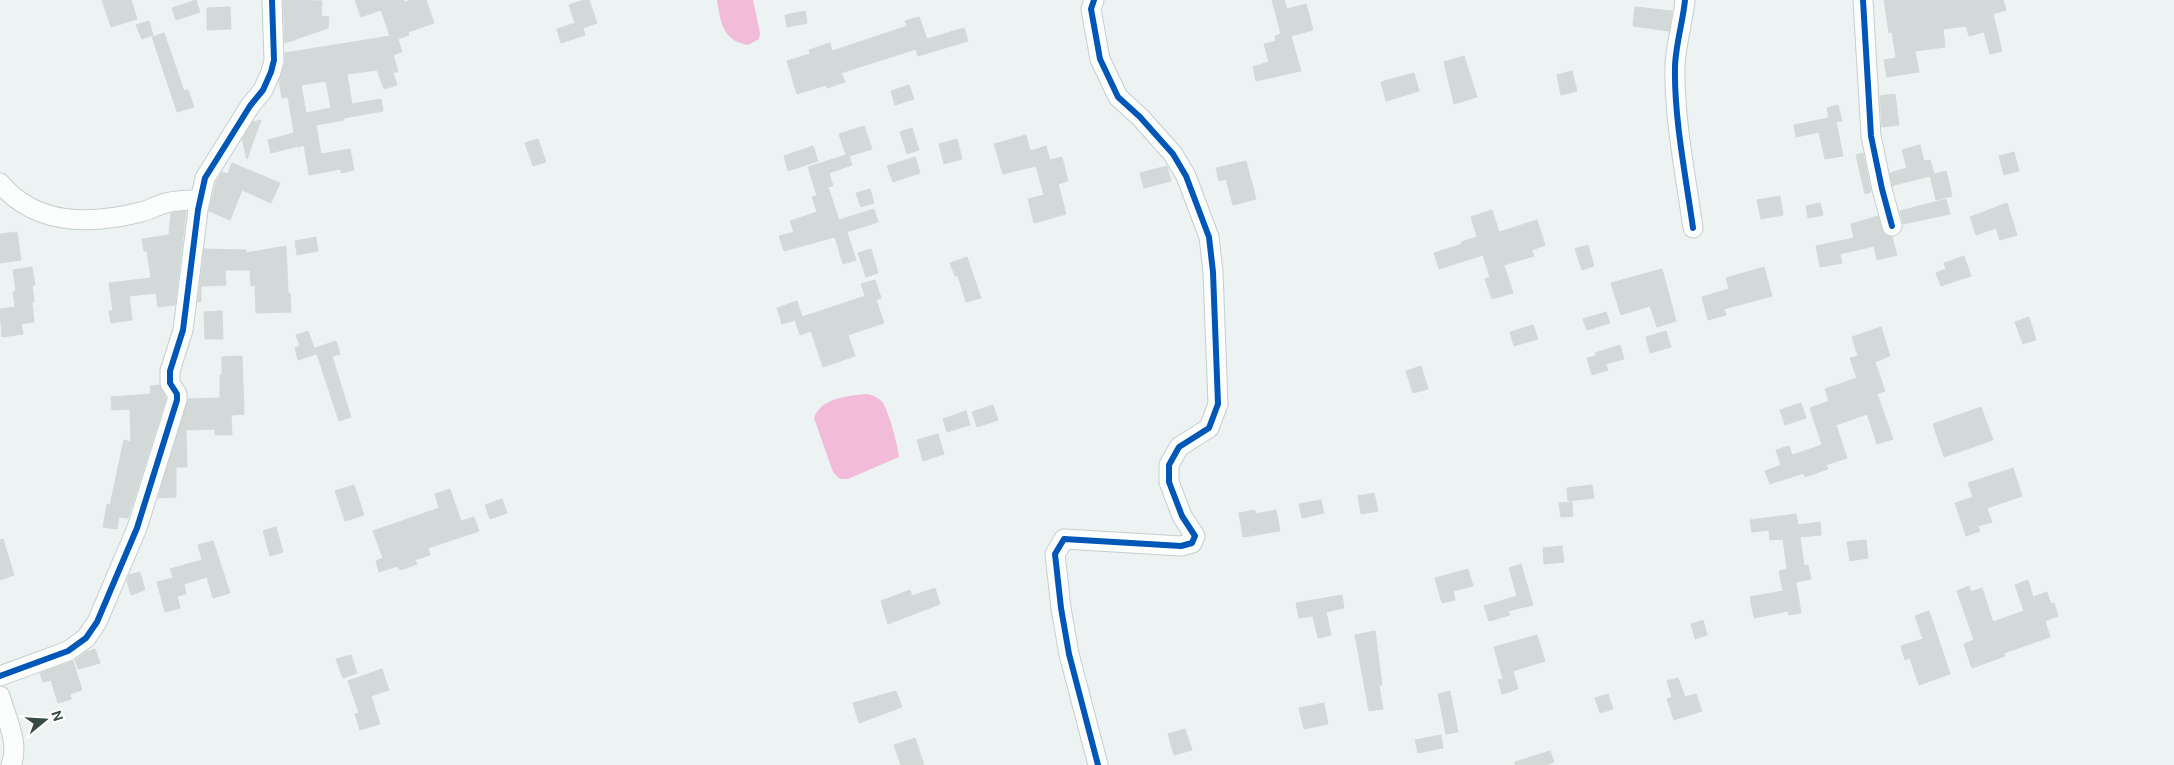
<svg xmlns="http://www.w3.org/2000/svg" width="2174" height="765" viewBox="0 0 2174 765" font-family="Ubuntu,sans-serif">
	<rect width="100%" height="100%" fill="#edf2f2"/>
	<g fill="#f2bbd7">
		<path d="M717,0H753L760,33L759,39L748,45C722,40 721,23 717,0Z"/>
		<path d="M866,394C872,394 879,398 883,403C889,413 898,445 899,457L848,479H840L833,472L814,418C821,398 847,396 866,394Z"/>
	</g>
	<g fill="#d2d9d8" stroke="#d2dbd9" fill-rule="evenodd">
		<polygon points="102,0 131,0 137,19 111,27"/>
		<polygon points="196,0 200,12 176,20 172,8"/>
		<polygon points="283,0 322,1 321,16 329,17 328,28 285,43"/>
		<path d="M355,0H404V2L397,5L411,0H426L434,23L408,32L409,35L398,39L402,52L393,55L398,71L393,73L397,85L384,89L377,70L347,74L352,104L381,99L383,111L344,118V120L316,125L321,154L350,149L354,170L341,173V169L309,175L304,145L297,147V143L295,147L271,153L268,140L294,133L288,97L282,98L279,81L285,63V53L390,36L381,10L361,17ZM326,81L331,108L306,113L301,85Z"/>
		<polygon points="584,0 589,0 597,23 583,28 585,35 561,43 557,29 575,23 569,5"/>
		<polygon points="1272,0 1284,0 1287,9 1306,4 1313,30 1291,36 1301,71 1256,81 1253,67 1269,62 1264,44 1276,41 1275,36 1281,34"/>
		<polygon points="1884,0 2003,0 2006,10 1993,14 2002,51 1990,54 1984,32 1969,36 1966,26 1943,29 1945,47 1915,51 1919,72 1887,77 1884,60 1896,58 1892,32 1889,33"/>
		<polygon points="230,7 231,29 207,30 207,8"/>
		<polygon points="1635,7 1672,11 1669,31 1633,26"/>
		<polygon points="805,11 807,23 787,27 785,15"/>
		<polygon points="919,17 927,39 964,28 968,41 918,56 916,49 841,73 845,82 827,88 826,85 797,94 787,61 810,54 809,50 830,43 832,51 907,26 905,21"/>
		<polygon points="149,21 153,35 142,39 136,25"/>
		<polygon points="164,33 184,91 188,90 194,107 177,112 152,37"/>
		<polygon points="1464,56 1477,97 1454,104 1444,62"/>
		<polygon points="1572,71 1577,91 1561,95 1557,75"/>
		<polygon points="1414,73 1419,91 1386,101 1381,82"/>
		<polygon points="909,85 914,99 895,105 891,91"/>
		<polygon points="1895,94 1899,125 1882,127 1880,96"/>
		<polygon points="1838,105 1842,121 1836,122 1843,156 1825,159 1819,132 1796,137 1794,125 1829,118 1827,108"/>
		<polygon points="261,120 247,159 242,139 253,122"/>
		<polygon points="864,126 872,149 849,156 852,165 829,173 833,186 828,187 839,220 874,209 878,222 847,232 856,260 843,264 835,237 784,251 779,236 794,232 790,221 817,212 812,197 817,196 808,167 846,155 839,134"/>
		<polygon points="912,128 919,150 907,154 900,132"/>
		<polygon points="1026,135 1030,151 1046,146 1050,160 1062,157 1068,181 1058,184 1066,214 1034,223 1028,199 1044,195 1036,166 1003,174 994,144"/>
		<polygon points="538,139 546,162 533,166 525,143"/>
		<polygon points="957,139 962,159 944,164 939,144"/>
		<polygon points="1920,145 1924,161 1930,160 1934,174 1946,171 1952,196 1936,200 1930,176 1894,185 1893,187 1890,173 1907,168 1902,150"/>
		<polygon points="813,146 818,161 788,171 784,156"/>
		<polygon points="2014,152 2019,171 2004,175 1999,156"/>
		<polygon points="1863,153 1871,192 1865,194 1856,155"/>
		<polygon points="915,157 920,173 893,182 887,166"/>
		<polygon points="1246,161 1256,199 1233,205 1226,179 1219,181 1216,168"/>
		<polygon points="232,163 280,183 271,203 242,190 230,220 209,211 216,182 222,172 228,174"/>
		<polygon points="1167,166 1171,181 1144,188 1140,173"/>
		<polygon points="870,189 874,203 861,207 856,193"/>
		<polygon points="1780,196 1783,215 1761,219 1757,200"/>
		<polygon points="1946,199 1950,214 1903,224 1900,211"/>
		<polygon points="1820,203 1823,215 1808,218 1806,206"/>
		<polygon points="2007,203 2017,235 2000,240 1996,228 1976,235 1970,217"/>
		<polygon points="1492,210 1499,232 1537,220 1545,245 1532,250 1534,256 1504,265 1513,293 1492,299 1485,279 1490,277 1483,255 1439,269 1434,253 1462,244 1461,242 1477,237 1471,217"/>
		<polygon points="186,211 175,305 158,307 156,293 129,296 132,320 111,323 109,311 113,311 109,283 151,278 147,251 144,251 142,239 169,235 171,213"/>
		<polygon points="1878,216 1884,234 1892,237 1897,255 1877,260 1874,246 1840,254 1842,263 1820,267 1816,246 1854,238 1851,224"/>
		<polygon points="17,232 21,260 0,263 0,234"/>
		<polygon points="316,237 318,251 297,255 295,241"/>
		<polygon points="1588,245 1594,266 1582,270 1575,249"/>
		<polygon points="286,246 288,293 290,293 291,312 256,313 255,285 251,286 250,270 225,270 226,285 201,286 201,301 198,302 204,249 246,250 246,253"/>
		<polygon points="871,249 878,273 866,277 858,253"/>
		<polygon points="1964,256 1971,276 1941,286 1936,273 1946,269 1944,263"/>
		<polygon points="967,257 981,298 966,302 958,276 955,276 950,263"/>
		<polygon points="32,267 35,285 32,286 34,302 32,302 34,322 21,324 23,334 2,337 0,309 15,307 13,292 16,291 13,270"/>
		<polygon points="1764,267 1772,296 1724,309 1726,315 1708,320 1702,297 1729,289 1726,278"/>
		<polygon points="1662,269 1676,321 1657,327 1650,306 1621,315 1611,283"/>
		<polygon points="875,280 881,298 876,300 884,323 848,335 855,356 823,367 811,331 800,335 795,320 782,324 777,308 797,301 802,317 865,296 861,284"/>
		<polygon points="222,311 223,339 205,339 204,312"/>
		<polygon points="1606,312 1610,323 1587,330 1583,319"/>
		<polygon points="2029,317 2036,340 2023,344 2015,322"/>
		<polygon points="1533,325 1538,339 1514,346 1510,332"/>
		<polygon points="1881,327 1890,356 1875,362 1885,391 1877,394 1893,439 1877,444 1867,414 1836,425 1847,458 1826,465 1828,469 1805,477 1804,473 1770,484 1765,471 1781,465 1776,450 1789,446 1792,455 1822,445 1810,408 1829,401 1825,389 1857,378 1850,358 1858,356 1852,337"/>
		<polygon points="308,331 316,354 298,360 295,348 300,346 296,335"/>
		<polygon points="1666,331 1671,347 1650,353 1646,337"/>
		<polygon points="336,341 340,354 332,356 351,417 339,421 315,348"/>
		<polygon points="1620,345 1624,359 1606,364 1608,370 1592,375 1587,358 1596,356 1595,353"/>
		<polygon points="242,356 244,414 231,415 232,435 215,435 215,429 186,430 187,467 176,467 176,497 158,498 188,399 220,398 220,375 222,375 222,357"/>
		<polygon points="1421,366 1428,389 1413,393 1406,371"/>
		<polygon points="159,385 166,398 128,518 119,517 117,529 103,527 107,504 110,505 124,440 131,442 130,409 112,410 111,397 151,394 150,386"/>
		<polygon points="1801,403 1806,418 1785,425 1780,410"/>
		<polygon points="993,405 998,420 977,427 972,412"/>
		<polygon points="1981,407 1993,440 1944,457 1933,424"/>
		<polygon points="966,411 970,425 947,432 943,419"/>
		<polygon points="938,434 944,454 923,461 917,440"/>
		<polygon points="2013,468 2022,496 1987,508 1992,522 1978,526 1980,531 1966,536 1955,503 1973,497 1968,483"/>
		<polygon points="354,485 364,515 345,521 335,491"/>
		<polygon points="1592,485 1594,498 1568,501 1567,488"/>
		<polygon points="450,489 461,521 474,517 479,531 428,548 430,555 415,560 417,564 400,570 398,566 379,572 376,561 383,558 373,531 439,508 435,494"/>
		<polygon points="1374,493 1378,511 1361,514 1358,496"/>
		<polygon points="502,499 507,513 490,519 485,505"/>
		<polygon points="1321,500 1324,513 1302,518 1299,504"/>
		<polygon points="1572,502 1573,516 1561,517 1559,503"/>
		<polygon points="1255,510 1255,514 1276,510 1280,531 1243,537 1239,513"/>
		<polygon points="1796,514 1798,525 1820,522 1821,535 1800,537 1804,566 1808,565 1811,579 1796,582 1801,613 1789,615 1788,611 1754,618 1750,597 1783,591 1779,571 1787,569 1783,539 1770,540 1769,530 1752,532 1750,520"/>
		<polygon points="276,527 283,552 270,556 263,531"/>
		<polygon points="3,539 14,575 0,580 0,540"/>
		<polygon points="1866,540 1868,558 1850,561 1847,542"/>
		<polygon points="213,541 230,593 213,598 207,577 184,584 186,594 177,596 180,608 165,612 157,582 173,578 170,569 202,560 198,545"/>
		<polygon points="1562,546 1564,562 1544,564 1543,548"/>
		<polygon points="1521,564 1533,605 1508,611 1510,615 1489,621 1484,606 1517,596 1509,568"/>
		<polygon points="1468,569 1473,586 1453,591 1455,600 1442,603 1435,578"/>
		<polygon points="140,572 145,590 131,595 127,581 129,575"/>
		<polygon points="2028,580 2033,597 2047,592 2051,604 2054,603 2058,616 2045,621 2050,637 2004,653 2005,656 1972,668 1964,644 1974,640 1957,591 1969,586 1971,592 1982,588 1993,622 2024,611 2015,585"/>
		<polygon points="935,588 940,604 888,624 881,601 910,590 912,596"/>
		<polygon points="1342,595 1344,608 1326,612 1331,635 1318,638 1313,616 1299,618 1296,603"/>
		<polygon points="1929,611 1950,674 1919,685 1910,658 1905,660 1901,646 1923,639 1915,616"/>
		<polygon points="1703,620 1707,635 1695,639 1691,624"/>
		<polygon points="1375,631 1382,685 1379,686 1383,709 1369,711 1355,635"/>
		<polygon points="1537,635 1545,661 1513,671 1518,689 1502,694 1498,680 1503,679 1494,647"/>
		<polygon points="95,649 100,663 78,669 75,660 86,652"/>
		<polygon points="351,655 357,673 343,678 336,659"/>
		<polygon points="73,661 82,690 70,694 71,699 58,703 51,680 43,682 40,673"/>
		<polygon points="382,669 389,690 371,696 380,724 360,730 355,714 359,713 348,681"/>
		<polygon points="1678,678 1685,697 1696,694 1702,711 1674,720 1667,699 1672,697 1667,681"/>
		<polygon points="896,691 902,707 859,723 853,703"/>
		<polygon points="1450,691 1458,732 1446,734 1438,694"/>
		<polygon points="1608,694 1613,709 1600,713 1595,698"/>
		<polygon points="1324,703 1328,724 1304,729 1299,708"/>
		<polygon points="1185,729 1192,750 1174,755 1168,734"/>
		<polygon points="1441,735 1443,748 1418,753 1415,740"/>
		<polygon points="915,738 924,765 901,765 894,745"/>
		<polygon points="1550,751 1554,762 1546,765 1515,765 1515,762"/>
	</g>
	<g fill="none" stroke-linecap="round" stroke-linejoin="round">
		<g stroke="#c7cecd" stroke-width="21">
			<g id="minor">
				<polyline points="1094,0 1091,9 1100,59 1118,97 1140,117 1173,154 1186,176 1209,237 1213,272 1218,404 1209,428 1179,447 1169,465 1169,482 1182,516 1195,536 1192,543 1181,546 1064,539 1055,554 1061,608 1069,654 1098,765"/>
				<path d="M1685,0C1683,22 1675,47 1675,68C1674,118 1686,178 1693,228"/>
				<polyline points="1863,0 1871,136 1882,189 1892,226"/>
				<path d="M0,183C36,226 90,225 141,212C150,210 157,205 166,203C177,200 189,200 200,200"/>
				<polyline points="0,676 68,651 86,638 97,622 137,528 177,400 177,394 170,383 170,371 183,330 198,210 205,178 250,106 263,90 271,72 274,60 272,0"/>
				<path d="M0,696C6,717 20,745 11,765"/>
			</g>
		</g>
		<use href="#minor" stroke="#fcfdfd" stroke-width="19"/>
		<g stroke="#fff" stroke-width="9">
			<g id="cycleway">
				<polyline points="1094,0 1091,9 1100,59 1118,97 1140,117 1173,154 1186,176 1209,237 1213,272 1218,404 1209,428 1179,447 1169,465 1169,482 1182,516 1195,536 1192,543 1181,546 1064,539 1055,554 1061,608 1069,654 1098,765"/>
				<path d="M1685,0C1683,22 1675,47 1675,68C1674,118 1686,178 1693,228"/>
				<polyline points="1863,0 1871,136 1882,189 1892,226"/>
				<polyline points="0,676 68,651 86,638 97,622 137,528 177,400 177,394 170,383 170,371 183,330 198,210 205,178 250,106 263,90 271,72 274,60 272,0"/>
			</g>
		</g>
		<use href="#cycleway" stroke="#0057b8" stroke-width="6"/>
	</g>
	<g transform="translate(45 720) rotate(72)" stroke="#ffffff" stroke-width="4" paint-order="stroke">
	<path d="M0-4L9 19L0 12L-9 19Z" fill="#374a44"/>
	<text y="-8" font-size="14" font-weight="bold" text-anchor="middle" fill="#374a44">N</text>
	</g>
</svg>
